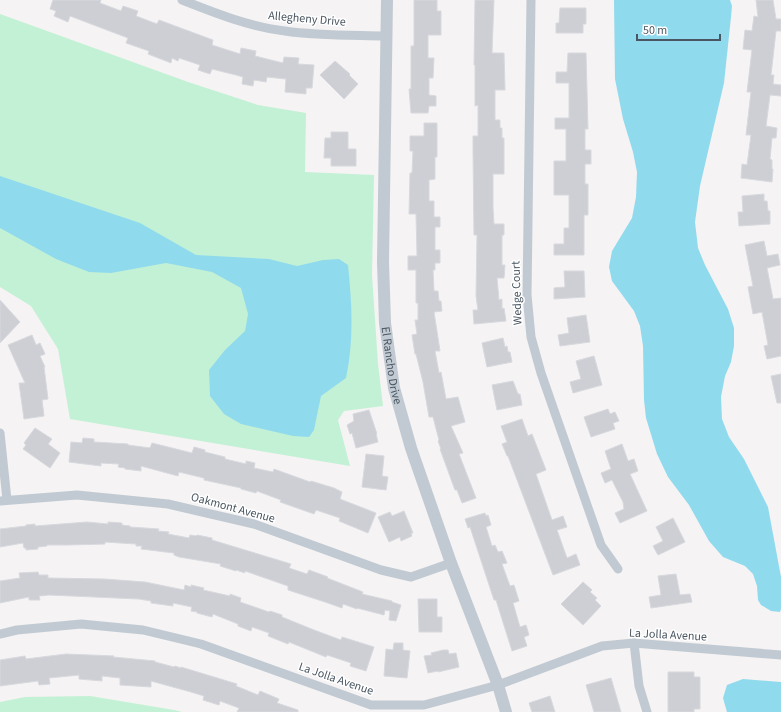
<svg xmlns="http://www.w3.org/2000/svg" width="781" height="712" viewBox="0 0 781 712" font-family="'Source Sans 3',sans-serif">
	<rect width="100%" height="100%" fill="#f5f3f3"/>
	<g fill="#c3f1d5">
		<polygon points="0,14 188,82 258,105 306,113 305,172 374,175 372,275 378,364 383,406 344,411 338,420 350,466 70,419 58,349 31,306 0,287"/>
		<polygon points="90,696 174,710 182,712 0,712 0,702 25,697"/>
	</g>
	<g fill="#90daee">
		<polygon points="614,0 730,0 732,6 731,17 724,83 700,186 695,222 698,248 705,265 728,309 734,328 734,346 731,362 725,376 721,397 722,419 729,437 744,459 768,507 781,577 781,609 780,612 771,611 761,605 758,600 757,586 753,574 745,566 723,557 709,541 689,505 668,477 657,454 646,418 644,400 643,346 640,326 634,311 612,281 609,267 612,251 632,218 636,197 637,172 633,152 623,119 615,79"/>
		<path d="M0,176L140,223L196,255L269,259L297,266L323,260L339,259L348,265C352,304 354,340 346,378L321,396L314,430L309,437L293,436L241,424L224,414L210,396L209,370L225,350L245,331L248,314L241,288L212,272L166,263L111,273L89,272L56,259L0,228Z"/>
		<polygon points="743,679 781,682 781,712 727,712 723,698 727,685"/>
	</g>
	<g fill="#cdcfd5" stroke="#d7d9de">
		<polygon points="53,0 101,0 100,3 121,11 123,6 138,11 136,16 157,24 159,20 213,40 212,45 240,54 241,48 256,51 255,56 283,63 284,57 299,58 298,64 314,65 312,88 306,88 306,94 285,92 286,79 267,77 266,82 254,80 253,86 242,84 243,77 236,75 212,69 210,74 198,70 200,65 179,58 178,61 172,58 171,63 148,54 149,51 126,43 128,38 70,16 68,22 54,16 56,11 50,9"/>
		<polygon points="414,0 437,0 437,11 441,11 441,35 428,35 428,58 434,58 433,78 429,78 429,95 436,96 436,106 429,106 428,113 411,113 409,89 411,89 411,46 414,46"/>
		<polygon points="475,0 494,0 492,53 504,53 505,90 495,90 495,120 500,120 500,128 502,128 502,138 504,138 504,174 493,174 493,208 494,224 504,224 504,235 502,235 502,265 505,265 504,278 497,278 499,300 502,299 502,309 504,308 506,321 474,324 473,310 478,310 476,296 477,235 474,235 473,150 473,136 478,136 478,105 475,106 475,65 474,65"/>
		<polygon points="756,0 773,0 776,19 781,19 781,31 776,31 771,75 774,75 773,84 781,85 781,96 770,95 766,126 777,128 776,138 772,138 770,159 772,160 772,169 773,169 772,182 741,178 742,164 747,165 751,135 746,135 751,92 747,92 752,50 743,49 745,30 752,31 754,16 758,17"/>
		<polygon points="560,8 586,8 586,24 583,24 583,33 556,33 556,23 559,23"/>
		<polygon points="568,53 586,53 588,129 585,129 585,150 591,150 591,164 585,164 585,184 588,184 588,215 584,215 584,255 554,255 554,244 564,244 564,228 569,228 569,195 554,195 554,161 566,161 566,129 555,129 555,118 569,118 569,83 556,83 556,72 567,72"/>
		<polygon points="335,61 350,74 349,75 358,84 344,99 320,75"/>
		<polygon points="424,123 437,123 437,157 435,157 435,179 429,180 429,201 434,201 434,217 440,217 440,227 435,227 435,250 440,250 440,263 435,263 435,270 433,270 434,291 438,291 439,301 441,301 442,311 434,312 440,351 435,351 439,373 441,372 446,399 458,397 465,422 451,426 463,453 459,454 476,498 462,503 457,490 455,490 440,449 441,449 438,441 439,440 433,417 429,417 423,382 416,354 415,354 412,335 417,334 415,320 418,320 418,303 416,303 416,270 408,270 408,256 417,256 416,214 409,214 410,173 412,173 413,151 410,151 410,136 424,136"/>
		<polygon points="331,132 348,132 348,149 356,149 356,166 331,166 331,158 324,158 325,138 331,138"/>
		<polygon points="764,194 764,201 767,201 768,211 770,211 770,224 739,226 738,212 743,212 742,196"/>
		<polygon points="764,241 767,256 778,254 780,265 767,268 773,299 781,298 781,356 767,359 764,346 768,345 762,312 753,314 748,287 753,286 745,245"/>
		<polygon points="564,271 584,271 585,297 554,299 554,288 565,287"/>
		<polygon points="0,300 20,322 0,343"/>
		<polygon points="586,315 590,342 560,346 558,335 569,333 567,318"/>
		<polygon points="32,335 36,345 40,343 45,354 40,356 45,367 44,367 48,399 42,400 44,416 24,419 19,383 25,383 8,345"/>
		<polygon points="503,338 505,347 507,346 508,352 510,352 512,362 487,367 482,343"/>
		<polygon points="594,356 602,385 573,393 570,382 581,379 576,361"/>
		<polygon points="781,374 781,403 777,403 771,376"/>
		<polygon points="513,381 518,394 520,394 522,405 497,410 492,385"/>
		<polygon points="608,409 610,414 615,412 619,421 613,423 615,429 591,437 584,417"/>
		<polygon points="369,410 377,434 376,434 378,442 356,448 352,433 350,434 347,425 354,421 353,414"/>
		<polygon points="522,419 528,436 532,434 546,470 536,474 552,520 563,516 567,527 557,530 567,558 576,554 580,565 553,575 508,456 507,456 502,444 507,442 501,426"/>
		<polygon points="35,428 52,439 48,444 60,453 50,468 23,449 26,445 24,443"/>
		<polygon points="83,438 94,439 94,442 128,444 128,445 150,448 152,443 192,453 194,447 205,450 205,452 225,457 225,459 246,464 246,461 255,463 254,468 273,472 274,469 310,482 311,481 334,488 342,492 340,499 376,513 368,533 339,521 340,518 316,510 314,514 280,502 281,500 257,491 256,493 241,489 241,488 204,480 204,478 179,472 178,476 141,466 141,471 125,469 125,468 118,467 119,464 101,463 101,466 69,462 71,442 82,443"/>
		<polygon points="622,444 628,461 634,459 638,471 630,474 647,511 620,523 615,513 624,509 623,502 612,480 605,483 601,473 611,469 605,451"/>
		<polygon points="366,454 384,456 382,476 388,477 386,490 362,487"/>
		<polygon points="404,511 413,533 411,533 412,536 401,541 400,537 389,542 378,517 390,512 392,516"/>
		<polygon points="485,513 486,516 488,515 491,525 486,527 492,546 495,545 498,552 502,551 507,563 502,564 510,586 514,585 519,601 513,603 520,627 526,625 529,635 524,637 527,646 512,651 496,600 494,600 470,527 468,528 465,519"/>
		<polygon points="673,518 685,542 658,555 653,546 663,541 656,527"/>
		<polygon points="87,522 108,524 108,522 122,523 122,525 130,526 130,527 159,529 158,531 169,532 168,534 189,538 190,535 196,536 197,535 212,538 212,540 291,564 289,568 307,574 309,570 328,577 327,578 363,592 362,594 392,601 392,602 401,605 396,621 389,620 390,611 385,610 384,615 357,608 357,609 343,604 342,608 325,602 288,590 288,586 245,571 245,573 236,570 236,571 220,566 221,564 179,557 174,555 174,553 141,549 142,546 136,546 136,544 105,542 105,544 67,545 47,545 47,546 38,547 38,549 26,550 26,548 24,548 23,543 0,547 0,529 26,526 26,525 35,524 35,526"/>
		<polygon points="38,572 39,575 48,575 48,578 104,579 145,582 184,590 185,585 191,587 191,585 204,588 203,590 230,596 230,594 241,598 240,602 269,612 270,611 282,615 282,617 314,630 341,640 342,637 374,647 366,671 350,666 351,663 327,655 326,657 289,642 288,644 268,636 269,633 252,627 251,631 238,626 238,624 213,614 212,617 197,613 197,612 191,611 192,607 173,603 173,606 151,603 151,601 139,599 49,595 39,596 40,600 29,600 29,597 0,603 0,581 20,578 19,573"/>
		<polygon points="676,574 680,595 690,594 692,602 651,608 649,597 661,595 658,576"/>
		<polygon points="583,582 592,590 590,592 597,598 595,600 601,606 583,625 561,604"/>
		<polygon points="418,599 437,599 437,617 442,617 442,632 419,632"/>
		<polygon points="394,643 403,643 403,650 410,651 407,678 384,676 386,649 393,650"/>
		<polygon points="443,650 448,650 449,654 456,653 459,667 438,672 438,671 428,673 424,656 432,655 431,653"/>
		<polygon points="66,654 114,656 113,657 155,661 155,662 174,667 175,666 181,668 181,667 237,684 236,686 258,695 260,691 279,699 277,703 298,710 298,712 237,712 239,708 220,701 219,705 203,700 204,696 191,692 151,681 151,687 120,685 120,678 102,676 102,681 79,679 79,675 49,678 50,684 39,685 38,681 0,686 0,660 25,656 26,659"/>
		<polygon points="668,672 694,672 694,677 700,677 700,709 694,709 694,712 668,712"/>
		<polygon points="611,678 621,712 594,712 586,685"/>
		<polygon points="550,696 555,712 532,712 529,703"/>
	</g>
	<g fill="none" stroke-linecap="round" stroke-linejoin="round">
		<g stroke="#c1cad2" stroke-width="9">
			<path d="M182,0C215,13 250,27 285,31C319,36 353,35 386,36"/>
			<polyline points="531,0 527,295 531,337 541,373 601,545 618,569"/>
			<polyline points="0,433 7,500"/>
			<polyline points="0,501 77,495 168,504 254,524 381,570 411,577 451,563"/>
			<polyline points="0,634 17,630 81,624 143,630 201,644 371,705 424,705 498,685 602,646 634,643 781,655"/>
			<polyline points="634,643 639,686 647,712"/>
		</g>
		<path stroke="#c1cad2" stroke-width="12" id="s1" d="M387,0L383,262L385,323L394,388L411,448L451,563L498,685L506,712"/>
	</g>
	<g text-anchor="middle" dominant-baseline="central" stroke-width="3" stroke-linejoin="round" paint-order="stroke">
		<g font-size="12" fill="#4a5661" stroke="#fff">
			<text transform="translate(307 19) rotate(5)">Allegheny Drive</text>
			<text transform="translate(517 293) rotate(-92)">Wedge Court</text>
			<text stroke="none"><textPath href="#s1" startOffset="366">El Rancho Drive</textPath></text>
			<text transform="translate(233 508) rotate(15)">Oakmont Avenue</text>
			<text transform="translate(668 635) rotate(3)">La Jolla Avenue</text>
			<text transform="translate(336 679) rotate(19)">La Jolla Avenue</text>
		</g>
	</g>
	<path d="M637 34v6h83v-6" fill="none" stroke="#4a5661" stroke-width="2"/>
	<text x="643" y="34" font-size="12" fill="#4a5661" stroke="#ffffff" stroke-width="3" paint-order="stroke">50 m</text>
</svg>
